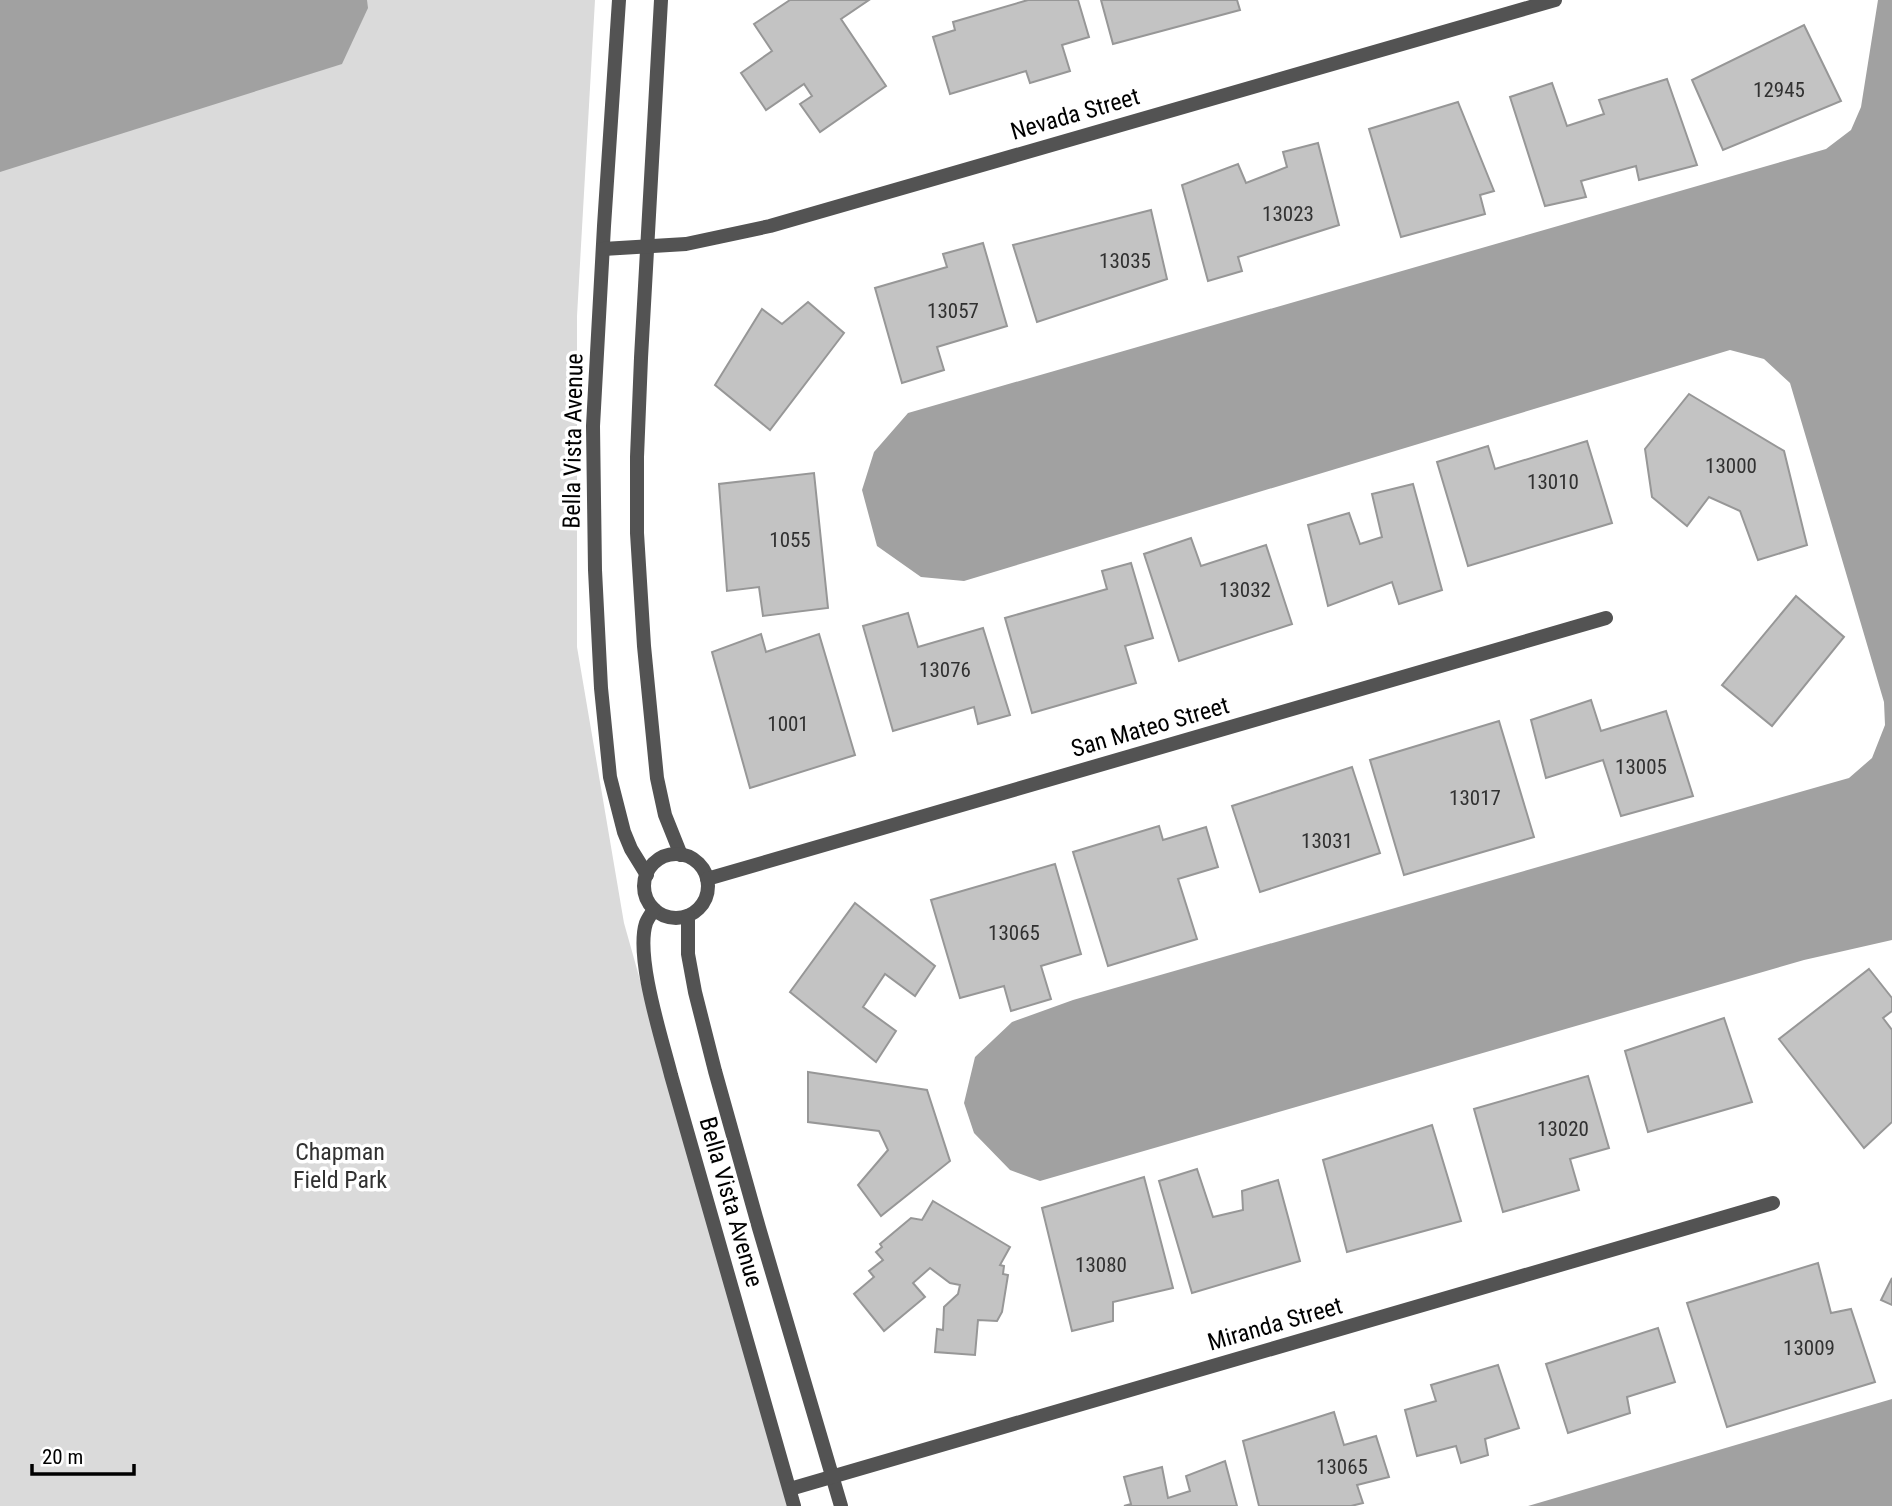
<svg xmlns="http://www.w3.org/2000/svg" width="1892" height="1506" viewBox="0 0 1892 1506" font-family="'Roboto Condensed',sans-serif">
	<rect width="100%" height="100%" fill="#fff"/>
	<polygon fill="#dadada" points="0,0 595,0 577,316 577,647 624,923 788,1506 0,1506"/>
	<g fill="#a1a1a1">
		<polygon points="0,0 367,0 368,8 342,64 0,172"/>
		<polygon points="1878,0 1892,0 1892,940 1804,960 1040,1181 1010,1170 974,1133 964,1103 975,1057 1012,1022 1073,1000 1849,778 1872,758 1885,725 1884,702 1790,383 1764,359 1730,350 964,581 921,577 877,546 862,490 874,452 908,413 1826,149 1851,130 1861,107"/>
		<polygon points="1892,1399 1892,1506 1528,1506"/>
	</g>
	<g fill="#c3c3c3" stroke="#979797" stroke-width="2">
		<polygon points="790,0 869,0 841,19 886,86 820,132 800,104 812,96 804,84 766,110 741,73 772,51 754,24"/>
		<polygon points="1028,0 1078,0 1089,37 1062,45 1070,71 1030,83 1026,71 950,94 933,37 955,30 953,22"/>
		<polygon points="1101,0 1237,0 1240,10 1113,44"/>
		<polygon points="1804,25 1841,101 1723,150 1692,80"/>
		<polygon points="1667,79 1697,165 1639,180 1636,166 1581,181 1586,197 1545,206 1510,97 1552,83 1567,126 1604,114 1599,100"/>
		<polygon points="1458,102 1494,191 1480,195 1485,214 1401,237 1369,129"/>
		<polygon points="1318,143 1339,225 1238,257 1242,271 1208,281 1182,185 1238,164 1246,183 1287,167 1283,152"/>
		<polygon points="1151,210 1167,279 1037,322 1013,245"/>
		<polygon points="983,243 1007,326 937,347 944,370 902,383 875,288 947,267 943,254"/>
		<polygon points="808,302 844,333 770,430 715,385 762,309 782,324"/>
		<polygon points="1689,394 1784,451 1807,545 1758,560 1740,511 1709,497 1687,526 1652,497 1645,449"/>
		<polygon points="1587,441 1612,523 1468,566 1437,462 1488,446 1495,469"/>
		<polygon points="814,473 828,608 763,616 759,587 727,591 719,484"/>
		<polygon points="1413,484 1442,590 1399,604 1392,582 1328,606 1308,525 1349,513 1360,544 1382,537 1372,494"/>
		<polygon points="1191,538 1201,566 1266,545 1292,624 1179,661 1144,554"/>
		<polygon points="1131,563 1153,638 1125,646 1136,683 1032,713 1005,618 1107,589 1102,571"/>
		<polygon points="1796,596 1844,637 1772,726 1722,685"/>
		<polygon points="908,613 918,647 983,628 1010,715 978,724 974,707 893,731 863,626"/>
		<polygon points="761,634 766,652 819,634 855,755 750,788 712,652"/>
		<polygon points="1591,700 1601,731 1666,711 1693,796 1621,816 1603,760 1546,778 1531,720"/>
		<polygon points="1499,721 1534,837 1404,875 1370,760"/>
		<polygon points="1352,767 1380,853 1260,892 1232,806"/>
		<polygon points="1159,826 1163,840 1206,827 1218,867 1178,879 1197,939 1108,966 1073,852"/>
		<polygon points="1055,864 1081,954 1041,966 1051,999 1011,1011 1004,986 960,998 931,900"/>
		<polygon points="855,903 935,966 915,996 885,974 863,1007 896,1031 876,1062 790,992"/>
		<polygon points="1869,969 1892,998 1892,1011 1883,1018 1892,1030 1892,1122 1864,1148 1779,1039"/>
		<polygon points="1724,1018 1752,1102 1648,1132 1625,1051"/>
		<polygon points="808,1072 927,1090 950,1161 881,1216 858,1185 888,1150 879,1131 808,1122"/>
		<polygon points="1588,1076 1609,1148 1570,1159 1579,1190 1503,1212 1474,1109"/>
		<polygon points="1432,1125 1461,1221 1347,1252 1323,1160"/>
		<polygon points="1197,1169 1213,1217 1243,1210 1242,1191 1278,1180 1300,1261 1192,1293 1159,1181"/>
		<polygon points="1144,1177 1173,1288 1113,1302 1113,1321 1072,1331 1042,1208"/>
		<polygon points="933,1201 1010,1247 1000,1265 1004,1266 1003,1274 1008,1275 1002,1312 997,1321 978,1320 975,1355 935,1352 937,1329 943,1330 944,1307 958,1294 960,1285 950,1283 930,1268 913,1283 925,1297 884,1331 854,1294 874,1277 869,1271 883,1260 876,1252 882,1247 880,1244 911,1218 922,1220"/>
		<polygon points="1818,1263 1831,1313 1851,1309 1875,1382 1727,1427 1687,1303"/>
		<polygon points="1892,1278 1892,1305 1881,1300"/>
		<polygon points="1658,1328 1675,1382 1627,1397 1630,1413 1568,1433 1546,1364"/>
		<polygon points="1498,1365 1519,1428 1485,1439 1488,1455 1461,1463 1456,1446 1417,1456 1405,1410 1436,1401 1431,1385"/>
		<polygon points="1334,1412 1344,1445 1376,1436 1389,1477 1357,1485 1363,1503 1351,1506 1259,1506 1243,1441"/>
		<polygon points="1225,1461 1237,1506 1124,1506 1131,1504 1124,1477 1162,1467 1168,1498 1190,1491 1186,1476"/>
	</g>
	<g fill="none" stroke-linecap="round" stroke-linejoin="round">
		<g stroke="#535353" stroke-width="14">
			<polyline points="619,0 604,226 593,426 595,570 601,688 610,777 624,832 631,849 647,875"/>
			<polyline points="661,0 641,358 637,457 637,533 644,646 657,778 665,815 681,855"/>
			<polyline points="603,249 686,244 770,226 1555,0"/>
			<circle cx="676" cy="886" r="32"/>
			<polyline points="707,879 1606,618"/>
			<path d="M654,909C652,913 648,918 646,923C635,957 662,1039 671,1075L794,1506"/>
			<polyline points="688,916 688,954 695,992 715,1071 759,1228 841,1506"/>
			<polyline points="790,1489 1773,1203"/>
		</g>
	</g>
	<g text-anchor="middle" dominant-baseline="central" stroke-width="7" stroke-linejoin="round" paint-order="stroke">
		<g font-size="21" fill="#313131">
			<text x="1779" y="90">12945</text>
			<text x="1288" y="214">13023</text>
			<text x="1125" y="261">13035</text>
			<text x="953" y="311">13057</text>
			<text x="1731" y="466">13000</text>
			<text x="1553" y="482">13010</text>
			<text x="790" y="540">1055</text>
			<text x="1245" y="590">13032</text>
			<text x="945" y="670">13076</text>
			<text x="788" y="724">1001</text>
			<text x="1641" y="767">13005</text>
			<text x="1475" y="798">13017</text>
			<text x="1327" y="841">13031</text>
			<text x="1014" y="933">13065</text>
			<text x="1563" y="1129">13020</text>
			<text x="1101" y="1265">13080</text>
			<text x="1809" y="1348">13009</text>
			<text x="1342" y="1467">13065</text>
		</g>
		<g font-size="24" fill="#000" stroke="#fff">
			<text transform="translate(1075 114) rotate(-16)">Nevada Street</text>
			<text transform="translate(573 441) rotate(-89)">Bella Vista Avenue</text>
			<text transform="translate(1150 727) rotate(-16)">San Mateo Street</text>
			<text transform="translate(731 1202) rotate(74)">Bella Vista Avenue</text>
			<text transform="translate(1275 1324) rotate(-16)">Miranda Street</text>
		</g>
		<g font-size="24" fill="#313131" stroke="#fff">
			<text x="340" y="1152">Chapman<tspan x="340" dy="28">Field Park</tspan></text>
		</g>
	</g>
	<path d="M32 1464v10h102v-10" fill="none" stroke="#000000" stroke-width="3.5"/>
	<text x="42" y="1464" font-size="21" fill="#000000" stroke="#ffffff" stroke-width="5" paint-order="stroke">20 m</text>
</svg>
